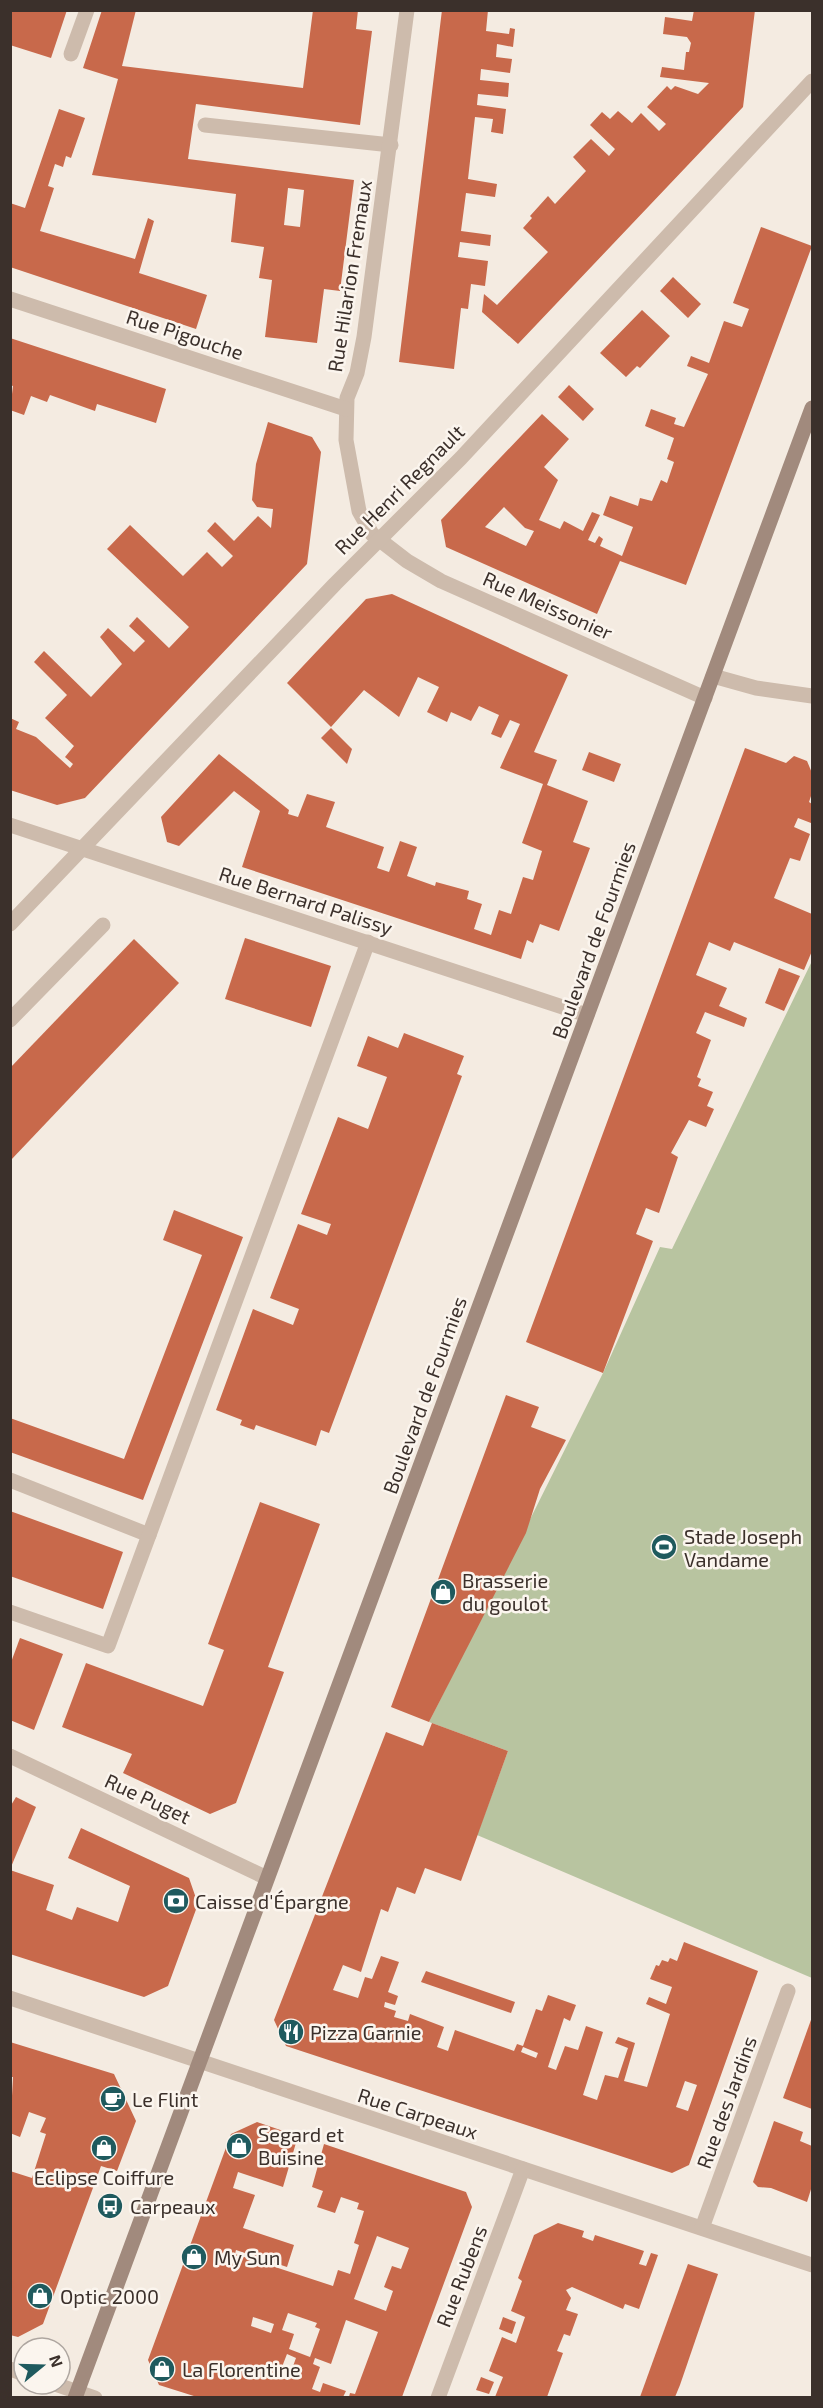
<svg xmlns="http://www.w3.org/2000/svg" width="823" height="2408" viewBox="0 0 823 2408" font-family="'Exo 2',sans-serif">
	<rect width="100%" height="100%" fill="#f4ebe1"/>
	<polygon fill="#b8c4a0" points="812,961 812,1978 477,1835 508,1751 429,1722 603,1373 660,1247 672,1249"/>
	<g fill="#c8694b" fill-rule="evenodd">
		<polygon points="10,10 67,10 51,58 10,45"/>
		<path d="M102,10H136L122,66L303,88L313,10H358L356,29L372,31L360,125L196,104L188,159L354,180L340,291L324,289L317,343L265,337L272,280L259,278L264,247L231,242L236,194L92,175L118,79L83,68ZM288,188L304,190L300,227L284,225Z"/>
		<polygon points="442,10 488,10 486,31 509,34 510,28 515,29 513,47 497,44 496,57 512,59 510,73 481,69 480,80 509,83 508,97 478,94 477,105 506,109 503,134 491,132 493,119 475,117 468,179 497,184 495,197 466,193 461,231 491,235 490,246 460,242 458,257 488,261 485,286 471,284 468,309 461,308 454,369 399,362"/>
		<polygon points="694,10 755,10 743,107 518,344 482,312 484,294 497,305 548,252 523,228 532,218 530,216 548,196 555,204 586,171 573,157 591,139 609,156 615,149 590,125 602,112 610,119 618,111 632,123 641,113 659,131 666,124 647,107 667,86 671,90 675,86 698,94 709,83 660,77 662,67 684,70 686,52 689,52 691,43 687,37 663,34 665,17 692,21"/>
		<polygon points="59,109 85,118 71,158 66,156 63,167 55,164 48,186 54,188 40,231 135,259 148,218 154,221 139,273 207,295 196,329 10,267 10,203 25,208"/>
		<path d="M761,227L812,246L686,585L620,561L597,614L446,547L441,520L542,414L569,439L544,467L558,480L539,520L560,529L564,521L583,531L592,512L600,515L588,540L595,543L599,536L603,539L600,546L622,556L633,527L603,515L610,496L638,506L640,498L652,501L661,480L667,483L674,462L667,459L674,438L645,426L651,409L676,418L674,424L684,427L708,374L687,366L691,356L709,363L724,321L742,327L749,309L733,303ZM504,507L525,528L534,531L526,546L485,527Z"/>
		<polygon points="673,277 701,304 688,318 660,291"/>
		<polygon points="642,310 670,336 640,368 637,366 626,377 600,353"/>
		<polygon points="10,338 166,389 156,423 97,404 95,411 50,395 47,402 31,396 24,415 10,410 13,386 10,385"/>
		<polygon points="569,385 594,409 583,421 558,397"/>
		<polygon points="268,422 312,437 321,452 307,564 85,798 57,805 10,790 10,718 19,722 16,729 36,737 70,768 73,764 65,757 74,746 45,718 67,695 34,662 44,651 91,697 122,664 100,637 108,628 134,652 145,641 129,626 137,617 169,648 189,627 107,549 130,525 183,576 207,552 222,567 233,556 207,531 215,522 234,541 258,516 271,528 273,509 257,507 252,500 256,464"/>
		<polygon points="392,594 568,675 534,752 557,760 547,785 588,801 573,842 590,848 559,931 540,924 533,943 527,940 521,959 242,867 260,811 234,791 179,846 167,842 161,817 219,754 289,810 288,814 298,817 307,794 335,802 326,827 384,847 377,868 389,872 400,841 417,847 407,876 435,886 436,882 469,891 467,899 482,904 474,929 491,935 499,910 511,914 523,877 533,880 542,851 522,843 543,784 500,768 520,724 510,720 501,738 491,734 499,715 479,706 471,721 451,712 447,722 427,712 439,687 418,677 399,717 364,690 331,727 287,683 366,599"/>
		<polygon points="331,728 352,749 347,764 321,738"/>
		<polygon points="745,748 786,763 794,756 807,761 812,773 812,793 809,802 812,804 812,820 811,823 798,818 794,827 810,834 800,861 790,858 774,898 812,914 812,951 804,970 734,942 730,951 709,942 696,975 727,988 719,1006 747,1018 744,1027 705,1012 696,1033 711,1040 697,1077 701,1079 698,1086 713,1092 707,1106 714,1109 706,1127 689,1120 671,1153 678,1157 659,1213 646,1208 636,1234 653,1241 603,1373 526,1342"/>
		<polygon points="589,752 621,764 614,782 582,770"/>
		<polygon points="245,938 331,966 311,1027 225,999"/>
		<polygon points="134,939 179,983 10,1161 10,1068"/>
		<polygon points="779,968 800,976 784,1011 765,1003"/>
		<polygon points="404,1033 464,1056 457,1074 462,1076 329,1433 321,1430 316,1446 256,1425 254,1430 240,1425 242,1420 216,1410 253,1309 293,1325 299,1309 270,1298 298,1224 327,1235 331,1224 301,1214 338,1117 368,1129 387,1077 357,1066 368,1036 398,1048"/>
		<polygon points="174,1210 243,1237 143,1500 10,1452 10,1418 124,1459 202,1255 163,1240"/>
		<polygon points="506,1395 539,1407 531,1427 566,1440 540,1489 526,1533 429,1722 391,1707"/>
		<polygon points="260,1502 320,1524 268,1667 284,1672 236,1803 210,1814 123,1773 132,1754 62,1727 86,1663 203,1706 224,1650 208,1644"/>
		<polygon points="10,1511 123,1552 103,1609 10,1576"/>
		<polygon points="20,1638 63,1654 34,1730 10,1720 10,1665"/>
		<path d="M432,1723L508,1751L461,1881L425,1868L415,1894L397,1887L388,1912L381,1909L361,1972L343,1965L333,1990L358,1998L365,1977L372,1979L381,1956L399,1962L388,1992L398,1996L395,2005L385,2002L384,2007L396,2011L394,2017L408,2021L410,2014L444,2027L437,2047L448,2051L455,2030L514,2051L517,2044L523,2046L536,2009L542,2011L548,1995L576,2005L570,2021L564,2018L548,2067L556,2070L565,2046L578,2050L586,2026L603,2032L583,2095L597,2100L605,2075L618,2078L628,2048L615,2043L618,2037L635,2043L624,2081L647,2087L670,2014L646,2004L649,1997L666,2004L672,1987L650,1979L656,1965L659,1966L662,1960L668,1962L670,1958L677,1961L684,1942L758,1971L689,2165L672,2173L286,2046L274,2020L386,1732L423,1746ZM523,2047L538,2053L536,2058L521,2052ZM685,2081L697,2085L688,2111L676,2107Z"/>
		<polygon points="16,1797 36,1807 11,1867 10,1807"/>
		<polygon points="81,1828 189,1878 198,1904 168,1986 144,1997 10,1954 10,1870 54,1885 46,1910 72,1920 77,1907 118,1922 130,1886 68,1858"/>
		<polygon points="426,1971 515,2002 511,2013 421,1982"/>
		<polygon points="812,2017 812,2109 783,2098"/>
		<polygon points="10,2042 114,2074 136,2121 117,2171 101,2166 43,2324 18,2337 10,2335 10,2171 32,2178 46,2134 40,2132 46,2118 29,2112 20,2137 10,2133 13,2077 10,2077"/>
		<polygon points="774,2121 803,2132 800,2141 812,2146 812,2186 807,2202 771,2188 758,2187 753,2182"/>
		<path d="M257,2122L298,2136L283,2187L238,2172L233,2188L255,2195L243,2228L294,2245L287,2267L236,2250L235,2254L275,2267L333,2286L338,2270L350,2274L359,2245L354,2243L364,2211L357,2209L359,2203L341,2197L335,2213L317,2207L323,2191L312,2187L324,2144L466,2192L472,2207L402,2397H349L350,2393L355,2394L378,2332L346,2320L331,2364L315,2358L313,2364L320,2367L312,2389L320,2392L323,2383L346,2391L343,2397H197L159,2385L148,2360L231,2134ZM377,2236L409,2248L401,2269L392,2266L384,2287L393,2291L386,2311L354,2299ZM288,2313L317,2323L315,2327L320,2329L310,2357L289,2349L294,2334L282,2330ZM253,2317L274,2324L271,2333L251,2326ZM287,2354L296,2358L288,2380L278,2377Z"/>
		<polygon points="558,2223 584,2231 582,2237 593,2241 595,2235 644,2251 639,2264 646,2266 651,2253 658,2255 639,2309 625,2304 623,2309 572,2287 566,2290 571,2298 566,2310 578,2314 570,2336 564,2334 557,2351 563,2353 547,2397 495,2397 503,2377 489,2371 502,2337 516,2343 525,2317 511,2311 522,2281 518,2278 534,2235"/>
		<polygon points="688,2264 718,2274 680,2385 675,2397 640,2397"/>
		<polygon points="503,2317 516,2322 512,2334 499,2329"/>
		<polygon points="481,2377 494,2382 489,2394 476,2390"/>
	</g>
	<g fill="none" stroke-linecap="round" stroke-linejoin="round">
		<g stroke="#cdbbac" stroke-width="15">
			<polyline points="71,54 87,10"/>
			<polyline points="205,125 391,145"/>
			<polyline points="10,1020 103,925"/>
			<polyline points="10,1480 149,1535"/>
			<polyline points="10,1612 108,1646 368,942"/>
		</g>
		<g stroke="#cdbbac" stroke-width="15">
			<polyline points="407,10 364,337 357,373 347,398 346,440 359,511 372,534 407,561 441,581 705,698"/>
			<polyline points="10,299 346,409"/>
			<polyline points="713,676 756,688 812,696"/>
			<polyline points="10,825 587,1015"/>
			<polyline points="10,924 335,584 461,458 812,81"/>
			<polyline points="10,1756 267,1878"/>
			<polyline points="10,1998 812,2265"/>
			<polyline points="702,2228 788,1991"/>
			<polyline points="10,2369 24,2374"/>
			<polyline points="55,2384 95,2398"/>
			<polyline points="438,2398 523,2169"/>
		</g>
		<polyline stroke="#a18a7d" stroke-width="15" points="75,2398 812,408"/>
	</g>
	<defs>
		<g id="stadium-disc" transform="scale(1.35)"><circle r="9.5" fill="#1f5a5e" stroke="#fbf5ee"/><path d="M0-5a6.5 5 0 1 0 0 10a6.5 5 0 1 0 0-10ZM-3.5-1.8h7v3.6h-7Z" fill="#fff"/></g>
		<g id="shop-disc" transform="scale(1.35)"><circle r="9.5" fill="#1f5a5e" stroke="#fbf5ee"/><path d="M-5-2.5h2.3a2.7 3.5 0 0 1 5.4 0H5L5.5 6h-11ZM-1.5-2.5h3a1.5 2.3 0 0 0-3 0Z" fill="#fff"/></g>
		<g id="bank-disc" transform="scale(1.35)"><circle r="9.5" fill="#1f5a5e" stroke="#fbf5ee"/><path d="M-6-4H6V4H-6ZM0-2.3a2.3 2.3 0 1 0 0 4.6a2.3 2.3 0 1 0 0-4.6Z" fill="#fff"/></g>
		<g id="restaurant-disc" transform="scale(1.35)"><circle r="9.5" fill="#1f5a5e" stroke="#fbf5ee"/><path d="M-5-6h1v4h1v-4h1v4h1v-4h1v5L-1.5 .5V6h-2V.5L-5-1ZM5-6V6H3V1.5H1.5Q1.5-4 5-6Z" fill="#fff"/></g>
		<g id="cafe-disc" transform="scale(1.35)"><circle r="9.5" fill="#1f5a5e" stroke="#fbf5ee"/><path d="M-5.5-4.5H6V0H3Q3 3.5 0 3.5H-2.5Q-5.5 3.5-5.5 0ZM3-3.2v2h1.7v-2ZM-6 4.5H4V6H-6Z" fill="#fff"/></g>
		<g id="bus-disc" transform="scale(1.35)"><circle r="9.5" fill="#1f5a5e" stroke="#fbf5ee"/><path d="M-5-6H5V4H4V6H2V4H-2V6H-4V4H-5ZM-3.5-4V0h7V-4ZM-3.5 1.2v1.5H-2V1.2ZM2 1.2v1.5H3.5V1.2Z" fill="#fff"/></g>
	</defs>
	<g fill-rule="evenodd">
		<use href="#stadium-disc" x="664" y="1547"/>
		<use href="#shop-disc" x="443" y="1592"/>
		<use href="#bank-disc" x="176" y="1901"/>
		<use href="#restaurant-disc" x="291" y="2032"/>
		<use href="#cafe-disc" x="113" y="2099"/>
		<use href="#shop-disc" x="239" y="2146"/>
		<use href="#shop-disc" x="104" y="2148"/>
		<use href="#bus-disc" x="110" y="2206"/>
		<use href="#shop-disc" x="194" y="2257"/>
		<use href="#shop-disc" x="40" y="2296"/>
		<use href="#shop-disc" x="162" y="2369"/>
	</g>
	<g text-anchor="middle" dominant-baseline="central" stroke-width="5" stroke-linejoin="round" paint-order="stroke">
		<g font-size="20" fill="#3b302b" stroke="#fbf5ee">
			<text transform="translate(349 276) rotate(-81)">Rue Hilarion Fremaux</text>
			<text transform="translate(185 334) rotate(18)">Rue Pigouche</text>
			<text transform="translate(399 489) rotate(-45)">Rue Henri Regnault</text>
			<text transform="translate(548 605) rotate(24)">Rue Meissonier</text>
			<text transform="translate(306 900) rotate(18)">Rue Bernard Palissy</text>
			<text transform="translate(593 940) rotate(-70)">Boulevard de Fourmies</text>
			<text transform="translate(424 1395) rotate(-70)">Boulevard de Fourmies</text>
			<text transform="translate(148 1798) rotate(25)">Rue Puget</text>
			<text transform="translate(726 2102) rotate(-70)">Rue des Jardins</text>
			<text transform="translate(418 2113) rotate(18)">Rue Carpeaux</text>
			<text transform="translate(461 2276) rotate(-69)">Rue Rubens</text>
		</g>
		<g font-size="20" fill="#3b302b" stroke="#fbf5ee" text-anchor="start">
			<text x="684" y="1536">Stade Joseph<tspan x="684" dy="23">Vandame</tspan></text>
			<text x="462" y="1580">Brasserie<tspan x="462" dy="23">du goulot</tspan></text>
			<text x="195" y="1901">Caisse d'Épargne</text>
			<text x="310" y="2032">Pizza Garnie</text>
			<text x="132" y="2099">Le Flint</text>
			<text x="258" y="2134">Segard et<tspan x="258" dy="23">Buisine</tspan></text>
			<text x="104" y="2177" text-anchor="middle">Eclipse Coiffure</text>
			<text x="130" y="2206">Carpeaux</text>
			<text x="214" y="2257">My Sun</text>
			<text x="60" y="2296">Optic 2000</text>
			<text x="182" y="2369">La Florentine</text>
		</g>
	</g>
	<rect width="823" height="2408" fill="none" stroke="#3b302b" stroke-width="24"/>
	<g transform="translate(42 2366) rotate(71)"><circle r="28" fill="#fbf5ee" stroke="#aea6a0" stroke-width="1.5"/>
	<path d="M0-4.5L10 22L0 15L-10 22Z" fill="#1f5a5e"/>
	<text y="-9" font-size="16" font-weight="bold" text-anchor="middle" fill="#3b302b">N</text>
	</g>
</svg>
